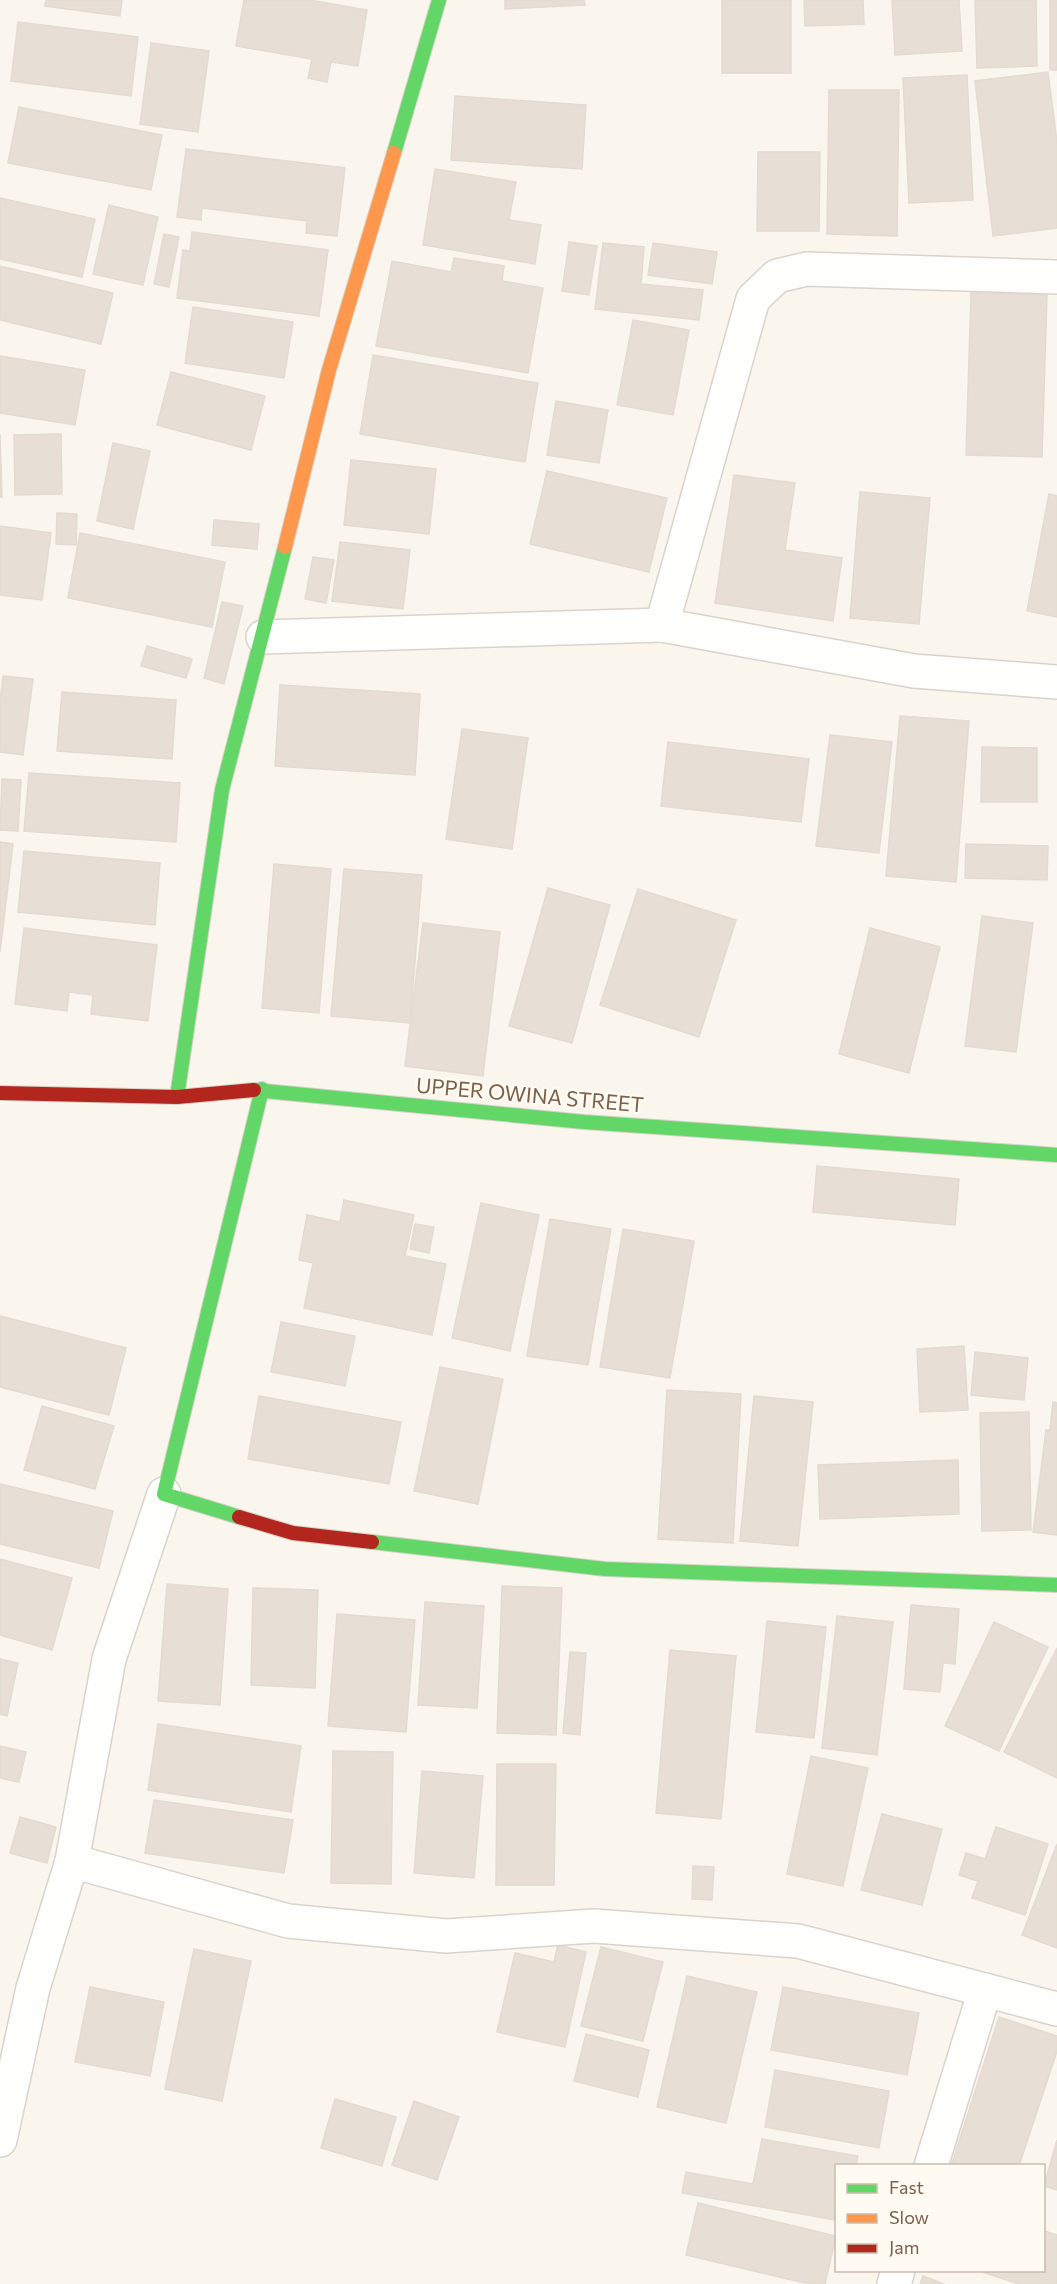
<svg xmlns="http://www.w3.org/2000/svg" width="1057" height="2284" viewBox="0 0 1057 2284" font-family="Commissioner,sans-serif">
	<rect width="100%" height="100%" fill="#faf6ee"/>
	<g fill="#e7dfd5" stroke="#e3dad0" stroke-width="1.5">
		<polygon points="46,0 122,0 120,16 45,6"/>
		<polygon points="244,0 310,0 367,10 358,66 331,62 327,82 308,78 312,59 236,46"/>
		<polygon points="505,0 584,0 585,5 505,9"/>
		<rect x="722" y="0" width="69" height="73"/>
		<polygon points="804,0 863,0 864,24 805,26"/>
		<polygon points="892,0 959,0 962,51 895,55"/>
		<polygon points="975,0 1036,0 1037,66 977,68"/>
		<rect x="1050" y="0" width="7" height="70"/>
		<polygon points="18,22 138,37 131,96 11,81"/>
		<polygon points="151,43 209,51 198,132 140,124"/>
		<polygon points="1048,72 1057,142 1057,228 993,236 975,81"/>
		<polygon points="967,75 973,200 909,203 903,78"/>
		<polygon points="829,90 899,90 897,236 827,234"/>
		<polygon points="455,96 586,105 582,169 451,160"/>
		<polygon points="19,107 162,135 151,190 8,163"/>
		<polygon points="186,149 345,168 337,236 306,233 307,221 202,208 201,220 177,217"/>
		<polygon points="758,152 820,152 819,231 757,231"/>
		<polygon points="435,169 516,182 509,220 541,225 535,264 423,245"/>
		<polygon points="0,198 95,219 82,277 0,259"/>
		<polygon points="109,205 158,217 143,285 93,274"/>
		<polygon points="192,232 328,250 319,316 177,298 183,250 190,251"/>
		<polygon points="164,234 179,237 169,287 154,284"/>
		<polygon points="569,242 597,246 589,295 562,291"/>
		<polygon points="603,243 644,247 641,284 703,290 699,320 595,309"/>
		<polygon points="653,243 717,252 712,284 648,275"/>
		<polygon points="454,258 504,266 502,281 543,288 528,373 376,346 392,261 451,272"/>
		<polygon points="0,266 113,293 101,344 0,320"/>
		<polygon points="971,293 1047,295 1042,457 966,455"/>
		<polygon points="193,307 293,322 284,378 185,363"/>
		<polygon points="633,320 689,330 673,415 617,405"/>
		<polygon points="373,355 538,383 525,462 360,434"/>
		<polygon points="0,356 85,370 75,425 0,413"/>
		<polygon points="171,372 265,396 251,450 157,425"/>
		<polygon points="556,401 608,410 599,463 547,455"/>
		<polygon points="0,434 2,497 0,497"/>
		<polygon points="61,434 62,494 15,495 14,435"/>
		<polygon points="113,443 150,451 133,529 97,521"/>
		<polygon points="351,460 436,469 429,534 344,525"/>
		<polygon points="547,471 667,498 649,572 530,544"/>
		<polygon points="734,475 795,483 785,550 842,558 833,621 715,603"/>
		<polygon points="860,492 930,498 919,624 850,618"/>
		<polygon points="1049,494 1057,496 1057,617 1027,611"/>
		<polygon points="57,513 77,514 76,545 56,544"/>
		<polygon points="214,520 259,524 257,549 212,545"/>
		<polygon points="0,526 51,533 42,600 0,595"/>
		<polygon points="80,533 225,562 212,627 68,598"/>
		<polygon points="340,542 410,550 403,609 332,601"/>
		<polygon points="313,557 334,560 326,603 305,599"/>
		<polygon points="222,602 243,606 224,684 204,678"/>
		<polygon points="147,646 192,659 186,678 141,666"/>
		<polygon points="3,676 33,679 23,755 0,752 0,700"/>
		<polygon points="280,685 420,694 415,775 275,766"/>
		<polygon points="62,692 176,700 172,759 57,751"/>
		<polygon points="900,716 969,721 956,882 886,876"/>
		<polygon points="462,729 528,738 512,849 446,839"/>
		<polygon points="830,735 892,742 879,853 816,846"/>
		<polygon points="668,742 809,759 801,822 661,806"/>
		<polygon points="982,747 1037,748 1037,802 981,802"/>
		<polygon points="29,773 180,783 176,842 24,831"/>
		<polygon points="2,779 21,780 18,831 0,830"/>
		<polygon points="0,842 13,844 0,952"/>
		<polygon points="966,844 1048,846 1047,880 965,878"/>
		<polygon points="24,851 160,863 155,925 18,912"/>
		<polygon points="274,864 331,869 319,1013 262,1008"/>
		<polygon points="344,869 422,875 410,1023 331,1016"/>
		<polygon points="548,888 610,905 572,1043 509,1026"/>
		<polygon points="638,889 736,920 699,1037 600,1005"/>
		<polygon points="982,916 1033,923 1016,1052 965,1046"/>
		<polygon points="423,923 500,932 483,1076 405,1066"/>
		<polygon points="24,928 157,945 148,1021 91,1014 93,995 69,992 67,1011 15,1004"/>
		<polygon points="870,928 940,947 909,1073 839,1054"/>
		<polygon points="817,1166 959,1179 955,1225 813,1212"/>
		<polygon points="344,1200 414,1215 405,1256 446,1264 432,1335 304,1308 313,1263 299,1260 307,1215 340,1222"/>
		<polygon points="481,1203 539,1215 510,1351 452,1338"/>
		<polygon points="550,1219 611,1229 588,1365 527,1356"/>
		<polygon points="415,1224 434,1227 429,1253 410,1249"/>
		<polygon points="623,1229 694,1241 670,1378 600,1367"/>
		<polygon points="0,1316 126,1348 109,1415 0,1387"/>
		<polygon points="281,1322 355,1336 345,1386 271,1372"/>
		<polygon points="964,1346 968,1410 920,1412 917,1349"/>
		<polygon points="975,1352 1028,1358 1024,1400 971,1395"/>
		<polygon points="440,1367 503,1379 478,1504 414,1491"/>
		<polygon points="667,1390 741,1394 733,1543 658,1539"/>
		<polygon points="259,1396 401,1422 389,1484 248,1459"/>
		<polygon points="754,1396 813,1402 798,1546 740,1541"/>
		<polygon points="1053,1402 1057,1403 1057,1535 1033,1532 1046,1430 1050,1430"/>
		<polygon points="42,1406 114,1426 95,1489 24,1470"/>
		<polygon points="1029,1412 1031,1530 982,1531 980,1413"/>
		<polygon points="958,1460 959,1514 820,1519 818,1465"/>
		<polygon points="0,1484 113,1511 99,1568 0,1544"/>
		<polygon points="0,1559 72,1578 52,1650 0,1635"/>
		<polygon points="167,1584 228,1589 220,1705 158,1701"/>
		<polygon points="502,1586 562,1588 556,1735 497,1733"/>
		<polygon points="253,1588 318,1590 315,1688 251,1685"/>
		<polygon points="425,1602 484,1606 477,1708 418,1705"/>
		<polygon points="911,1605 959,1609 955,1664 943,1663 940,1692 904,1689"/>
		<polygon points="337,1614 415,1620 406,1732 328,1726"/>
		<polygon points="837,1616 893,1622 877,1755 822,1748"/>
		<polygon points="767,1621 826,1627 814,1738 756,1732"/>
		<polygon points="994,1622 1048,1647 999,1751 945,1726"/>
		<polygon points="1057,1648 1057,1778 1004,1752"/>
		<polygon points="670,1650 736,1656 721,1819 656,1813"/>
		<polygon points="570,1652 586,1653 580,1735 563,1733"/>
		<polygon points="0,1659 18,1663 7,1716 0,1714"/>
		<polygon points="158,1724 301,1746 291,1812 148,1790"/>
		<polygon points="0,1746 26,1752 19,1782 0,1778"/>
		<polygon points="333,1751 393,1752 391,1884 331,1883"/>
		<polygon points="811,1756 868,1768 843,1886 787,1874"/>
		<polygon points="497,1764 556,1764 554,1885 496,1885"/>
		<polygon points="422,1771 483,1776 474,1878 414,1873"/>
		<polygon points="154,1800 293,1820 284,1873 145,1853"/>
		<polygon points="882,1814 942,1829 922,1905 861,1890"/>
		<polygon points="20,1817 56,1827 47,1863 10,1853"/>
		<polygon points="996,1827 1048,1844 1025,1915 972,1898 978,1881 959,1875 966,1853 985,1859"/>
		<polygon points="1057,1844 1057,1948 1022,1935"/>
		<polygon points="693,1866 714,1867 712,1900 692,1899"/>
		<polygon points="558,1945 586,1952 565,2047 497,2032 515,1953 554,1962"/>
		<polygon points="601,1947 663,1962 643,2041 581,2026"/>
		<polygon points="194,1949 251,1961 222,2101 165,2089"/>
		<polygon points="687,1976 757,1992 726,2123 657,2107"/>
		<polygon points="90,1987 164,2002 150,2076 75,2062"/>
		<polygon points="783,1987 919,2013 907,2075 771,2050"/>
		<polygon points="999,2017 1057,2036 1057,2051 1019,2166 959,2166 952,2163"/>
		<polygon points="586,2034 649,2050 638,2097 574,2081"/>
		<polygon points="775,2070 889,2091 879,2148 765,2127"/>
		<polygon points="335,2099 396,2117 382,2166 321,2148"/>
		<polygon points="414,2101 459,2117 437,2180 392,2165"/>
		<polygon points="762,2139 858,2156 856,2166 836,2166 836,2220 682,2193 686,2172 753,2184"/>
		<polygon points="1057,2140 1057,2190 1044,2186"/>
		<polygon points="698,2203 836,2236 825,2284 809,2284 686,2255"/>
		<polygon points="1044,2231 1057,2235 1057,2284 1019,2284 976,2270 1044,2270"/>
		<polygon points="923,2276 944,2284 920,2284"/>
	</g>
	<g fill="none" stroke-linecap="round" stroke-linejoin="round">
		<g stroke="#d9d3cc" stroke-width="36">
			<g id="street">
				<polyline points="662,625 753,299 777,276 807,269 1057,277"/>
				<polyline points="263,637 662,625 914,671 1057,682"/>
				<polyline points="72,1861 288,1921 446,1936 594,1926 798,1941 1057,2009"/>
				<polyline points="0,2140 33,1988 72,1861 109,1659 164,1494"/>
				<polyline points="931,2166 985,1990"/>
				<polyline points="894,2284 898,2270"/>
			</g>
		</g>
		<g stroke="#d8d2c9" stroke-width="16">
			<g id="fast">
				<polyline points="394,153 439,0"/>
				<polyline points="254,1090 584,1122 1057,1155"/>
				<polyline points="177,1097 222,790 285,547"/>
				<polyline points="239,1517 164,1494 262,1089"/>
				<polyline points="372,1542 605,1569 1057,1585"/>
			</g>
		</g>
		<g stroke="#d8d2c9" stroke-width="16">
			<polyline id="slow" points="285,547 329,370 394,153"/>
		</g>
		<g stroke="#d8d2c9" stroke-width="16">
			<g id="jam">
				<polyline points="0,1093 177,1097 254,1090"/>
				<polyline points="239,1517 293,1533 372,1542"/>
			</g>
		</g>
		<use href="#street" stroke="#fefefc" stroke-width="33"/>
		<use href="#fast" stroke="#63d668" stroke-width="14"/>
		<use href="#slow" stroke="#ff974d" stroke-width="14"/>
		<use href="#jam" stroke="#b3261e" stroke-width="14"/>
	</g>
	<g text-anchor="middle" dominant-baseline="central" stroke-width="5" stroke-linejoin="round" paint-order="stroke">
		<g font-size="21" fill="#7b604b" stroke="#fffbf2">
			<text transform="translate(530 1094) rotate(5)">UPPER OWINA STREET</text>
		</g>
	</g>
	<rect x="835" y="2164" width="210" height="108" fill="#fffbf2" stroke="#cabdaf" stroke-width="1.5"/>
	<rect x="847" y="2184" width="30" height="9" fill="#63d668" stroke="#cabdaf" stroke-width="1.5"/>
	<text x="889" y="2194" font-size="18" fill="#7b604b">Fast</text>
	<rect x="847" y="2214" width="30" height="9" fill="#ff974d" stroke="#cabdaf" stroke-width="1.5"/>
	<text x="889" y="2224" font-size="18" fill="#7b604b">Slow</text>
	<rect x="847" y="2244" width="30" height="9" fill="#b3261e" stroke="#cabdaf" stroke-width="1.5"/>
	<text x="889" y="2254" font-size="18" fill="#7b604b">Jam</text>
</svg>
